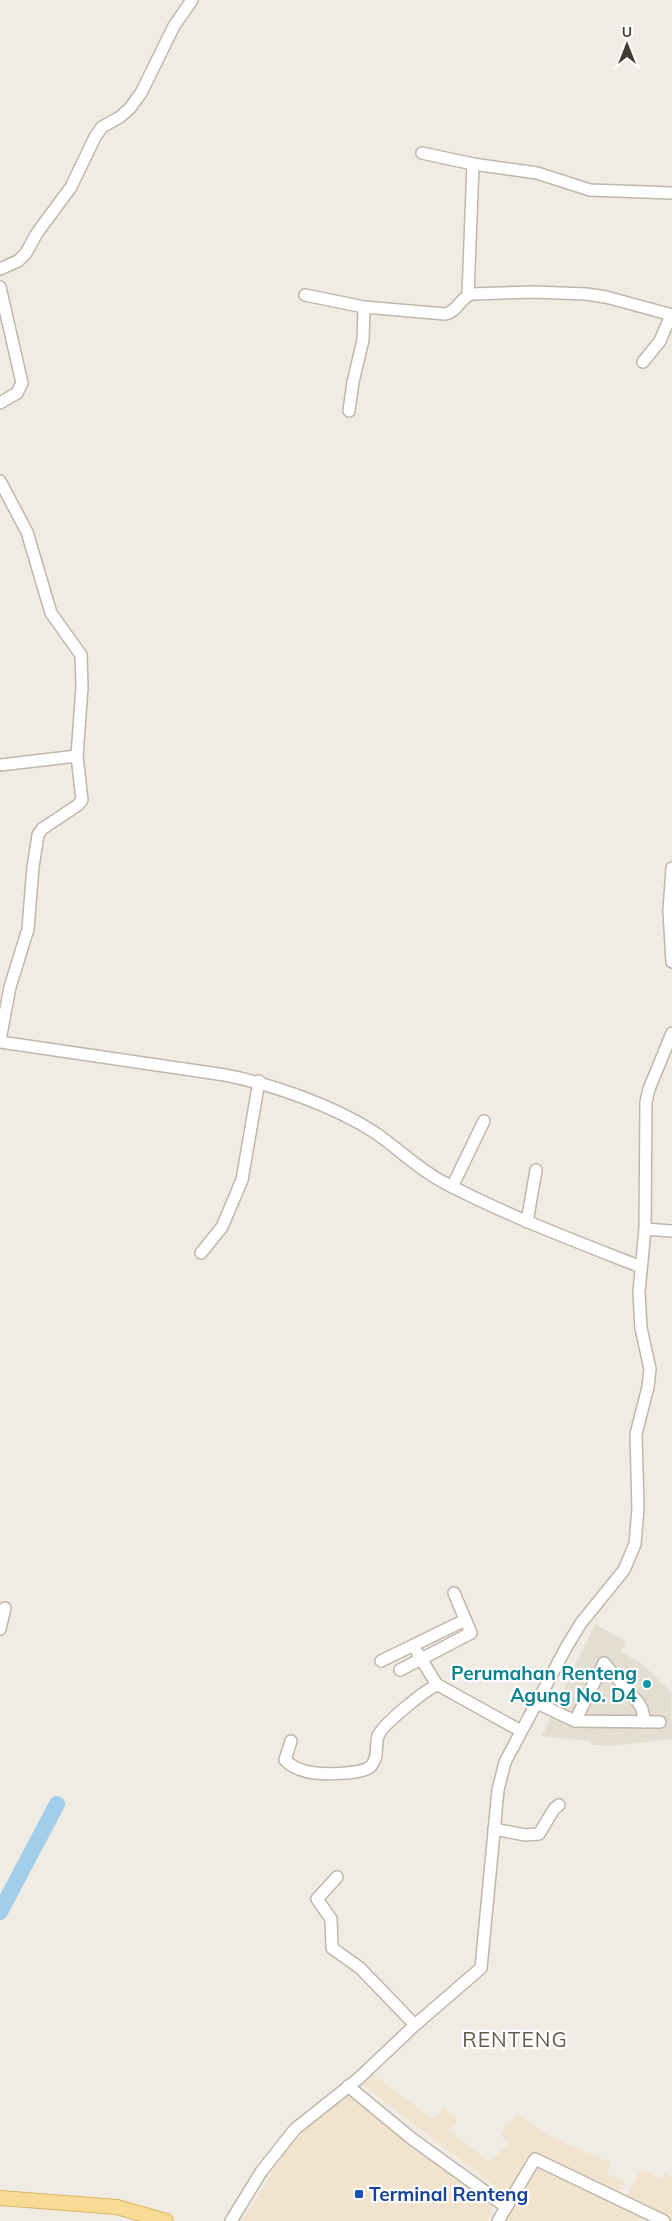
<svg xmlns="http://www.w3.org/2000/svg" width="672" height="2221" viewBox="0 0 672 2221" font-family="Mulish,sans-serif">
	<rect width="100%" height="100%" fill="#f1ece3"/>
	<polygon fill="#e4ded2" points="595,1624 626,1642 621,1652 640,1662 671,1692 672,1739 613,1746 593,1745 589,1741 542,1736"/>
	<g fill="#f2e3cf">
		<polygon points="361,2066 433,2119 444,2108 457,2120 449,2131 490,2162 508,2144 501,2134 517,2114 551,2137 610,2162 607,2174 625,2182 617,2195 625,2199 641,2169 662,2179 665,2173 672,2177 672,2221 496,2221 509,2197 350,2075"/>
		<polygon points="345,2092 496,2202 487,2221 242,2221 290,2144"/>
	</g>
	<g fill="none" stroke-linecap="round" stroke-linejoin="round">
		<polyline stroke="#a2ceeb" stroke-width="16" points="0,1912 57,1804"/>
		<g stroke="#beb7aa" stroke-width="14">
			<g id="minor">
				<polyline points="422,153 473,164 537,173 590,190 672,193"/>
				<polyline points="0,269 18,261 26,253 37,233 71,187 95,137 102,127 120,117 130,108 141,93 174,26 192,0"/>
				<polyline points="0,287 22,383 17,393 0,403"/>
				<path d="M305,295L364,307L445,314C458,312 460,297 472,294L534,292L586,294L606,297L672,315"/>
				<polyline points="468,295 473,164"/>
				<polyline points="643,362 660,341 671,315"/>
				<polyline points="349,411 353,382 363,340 364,307"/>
				<polyline points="0,481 27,532 51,613 81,655 82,687 77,756 82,800 78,805 42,829 38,835 33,867 28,929 10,987 0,1040"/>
				<polyline points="0,765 77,756"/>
				<polyline points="672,868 669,911 672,962"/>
				<path d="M0,1042L225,1075C272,1084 334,1106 374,1132C398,1148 419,1170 445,1183C508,1216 575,1241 641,1267"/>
				<polyline points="452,1187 484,1121"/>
				<polyline points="527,1222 536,1170"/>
				<polyline points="645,1229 672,1231"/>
				<polyline points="201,1253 222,1227 242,1180 259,1081"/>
				<polyline points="0,1629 5,1608"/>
				<polyline points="417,1652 437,1685"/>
				<polyline points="381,1661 465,1620"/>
				<polyline points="400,1670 471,1633 454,1593"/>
				<polyline points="537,1703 575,1721 660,1722"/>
				<polyline points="575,1721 604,1663 638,1702 642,1709 645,1722"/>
				<path d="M291,1741L285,1760C290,1765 297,1769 305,1771C317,1775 363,1775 371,1766C379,1757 375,1746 378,1736C382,1725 427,1688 438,1685L521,1731"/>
				<polyline points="494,1829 525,1835 539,1834 554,1809 559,1805"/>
				<polyline points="337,1877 317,1899 331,1919 332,1948 360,1968 415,2025"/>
				<polyline points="348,2086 411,2138 505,2206"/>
				<polyline points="231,2221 261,2172 295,2129 358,2079 415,2025 481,1968 498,1790 505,1762 567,1646 581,1623 624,1570 635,1544 638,1508 636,1434 648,1387 650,1369 641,1328 639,1292 645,1229 646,1102 649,1089 672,1033"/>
				<polyline points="498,2221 535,2159 664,2221"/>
			</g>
		</g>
		<g stroke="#dbb766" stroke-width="16">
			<polyline id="major" points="0,2198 117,2207 166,2221"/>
		</g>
		<use href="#minor" stroke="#fff" stroke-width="11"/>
		<use href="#major" stroke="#f8db95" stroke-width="14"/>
	</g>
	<circle fill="#0f9aa8" stroke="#fff" stroke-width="2" cx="647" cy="1684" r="5"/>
	<rect fill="#1a4fb4" stroke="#fff" stroke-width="2" x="354" y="2189" width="10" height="10" rx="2.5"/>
	<g text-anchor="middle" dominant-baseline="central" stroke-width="4.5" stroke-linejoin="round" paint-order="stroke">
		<g font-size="19" font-weight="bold" fill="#0d838f" stroke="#fff" text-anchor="end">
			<text x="637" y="1673">Perumahan Renteng<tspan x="637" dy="22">Agung No. D4</tspan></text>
		</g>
		<g font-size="19" font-weight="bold" fill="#164399" stroke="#fff" text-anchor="start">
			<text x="369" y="2194">Terminal Renteng</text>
		</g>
		<g font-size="21" letter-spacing="1" fill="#645a4c" stroke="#fff">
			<text x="515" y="2039">RENTENG</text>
		</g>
	</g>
	<g transform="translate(627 45)" stroke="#ffffff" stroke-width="4" paint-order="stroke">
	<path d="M0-4L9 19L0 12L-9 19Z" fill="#423c34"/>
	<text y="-8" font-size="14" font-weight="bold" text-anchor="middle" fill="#423c34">U</text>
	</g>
</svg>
